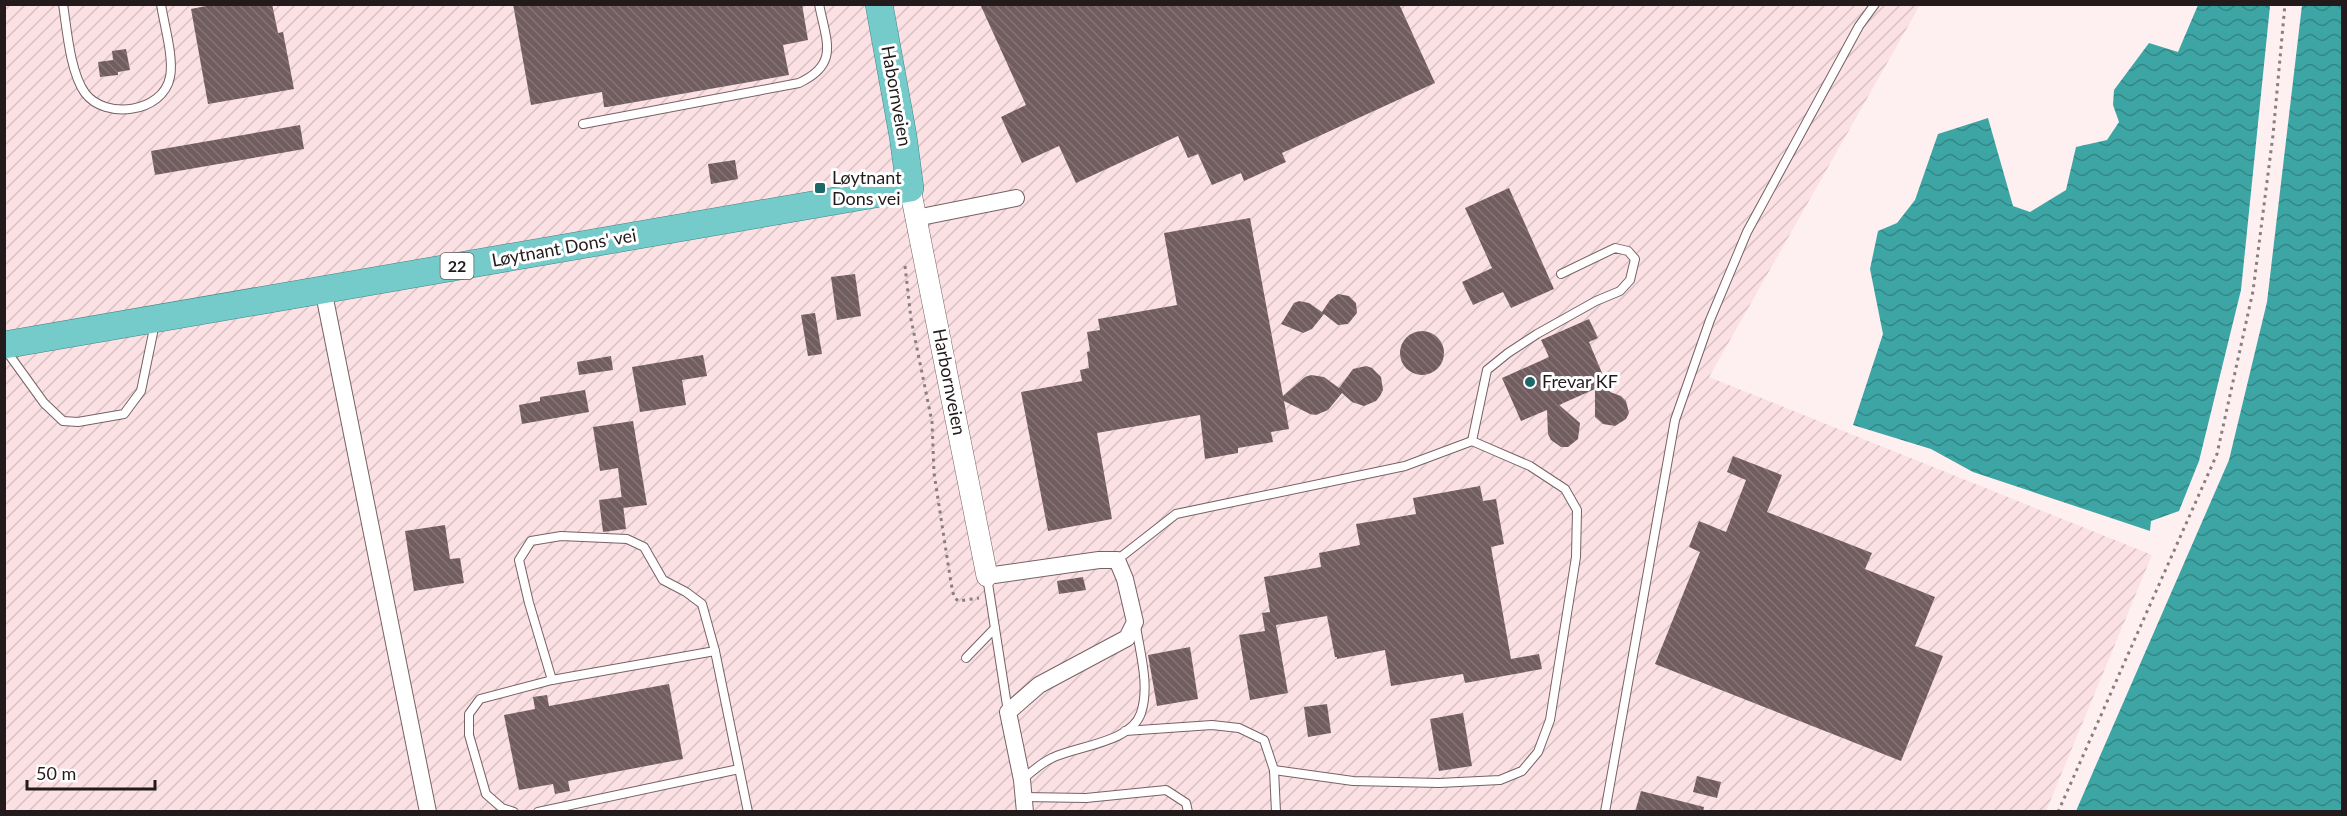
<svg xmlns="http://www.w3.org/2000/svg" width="2347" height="816" font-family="Lato,sans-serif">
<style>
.industrial{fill:url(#industrial-furrows)}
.water{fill:url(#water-waves)}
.building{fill:url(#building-back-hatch)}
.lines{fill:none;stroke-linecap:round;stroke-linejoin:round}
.service-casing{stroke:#766265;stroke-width:10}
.minor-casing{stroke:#766265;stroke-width:18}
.tertiary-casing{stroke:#766265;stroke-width:22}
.trunk-casing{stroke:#418584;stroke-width:28}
.path{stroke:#8a7f80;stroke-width:3;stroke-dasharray:3 4.5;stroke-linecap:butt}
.service{stroke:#fff;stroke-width:8}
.minor{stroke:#fff;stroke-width:16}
.tertiary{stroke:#fff;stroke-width:21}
.trunk{stroke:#74cbca;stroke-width:27}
.poi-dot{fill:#1b6868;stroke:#fff;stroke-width:2}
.labels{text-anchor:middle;stroke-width:6;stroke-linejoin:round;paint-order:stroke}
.shield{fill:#fff;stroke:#645f5f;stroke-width:1.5}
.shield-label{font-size:16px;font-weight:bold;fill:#221a1b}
.street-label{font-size:18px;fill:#221a1b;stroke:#fff}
.poi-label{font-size:18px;fill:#221a1b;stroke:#fff;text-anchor:start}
</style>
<defs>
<pattern id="industrial-furrows" width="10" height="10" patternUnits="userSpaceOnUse" patternTransform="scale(1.5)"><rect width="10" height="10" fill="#fbe1e4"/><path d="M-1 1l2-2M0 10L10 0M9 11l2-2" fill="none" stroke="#d7c0c3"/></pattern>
<pattern id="water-waves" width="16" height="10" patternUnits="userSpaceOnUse" patternTransform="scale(1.5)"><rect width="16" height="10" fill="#3da6a5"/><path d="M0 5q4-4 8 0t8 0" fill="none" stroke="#338686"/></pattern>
<pattern id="building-back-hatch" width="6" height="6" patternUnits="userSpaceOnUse" patternTransform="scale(1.5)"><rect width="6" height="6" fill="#715d60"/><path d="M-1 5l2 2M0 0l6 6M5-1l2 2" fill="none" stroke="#847477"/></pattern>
</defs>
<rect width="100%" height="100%" fill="#feeff1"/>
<path class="industrial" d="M5 5H1920L1709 377 2152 555 2046 811 5 812Z"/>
<g class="water">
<path d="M2198 5 2270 6 2241 290 2199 461 2179 511 2151 521 2150 531 1973 472 1931 449 1853 425 1883 334 1870 269 1878 231 1897 223 1915 200 1938 134 1988 118 2013 206 2030 212 2066 190 2076 147 2107 140 2119 122 2113 105 2114 90 2149 43 2178 52Z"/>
<path d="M2302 5H2342V811H2076L2229 460 2267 302Z"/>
</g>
<g class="building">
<path d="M216 4H272L278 33 283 32 294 89 208 104 191 9Z"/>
<path d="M513 4H802L808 40 783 45 789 75 607 107H604L602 92 531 105Z"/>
<path d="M980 4H1399L1435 83 1282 153 1286 162 1244 181 1241 173 1212 185 1198 154 1188 158 1178 136 1076 183 1059 146 1022 163 1001 117 1026 105Z"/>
<path d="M126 49 130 70 118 72V75L100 77 98 62 113 60 112 51Z"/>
<path d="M300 125 304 149 155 175 151 151Z"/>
<path d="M735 160 738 179 711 184 708 164Z"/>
<path d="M1509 188 1554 289 1511 308 1503 292 1473 305 1462 282 1492 268 1465 208Z"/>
<path d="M1250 218 1283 396 1305 377 1311 375 1324 377 1339 388 1353 369 1366 366 1372 368 1381 377 1383 390 1380 396 1376 401 1364 406 1352 402 1342 393 1328 410 1316 415 1310 414 1284 401 1289 429 1271 432 1273 442 1238 448V453L1205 459 1200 415 1097 433 1112 519 1048 531 1021 392 1082 381 1080 370 1089 368 1087 352 1090 351 1087 332 1100 330 1098 319 1177 305 1164 233Z"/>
<path d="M855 274 861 316 837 320 831 277Z"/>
<path d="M1338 294 1349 296 1356 303 1357 313 1348 324 1338 325 1324 314 1312 329 1303 333 1281 324 1294 303 1299 301 1309 303 1322 312 1330 300Z"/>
<path d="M815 313 822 354 808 356 801 315Z"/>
<path d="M1589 319 1598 338 1589 342 1610 392 1621 396 1626 401 1629 413 1626 419 1615 426 1603 424 1595 417V389L1559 405 1580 423 1578 439 1568 447H1561L1551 440 1548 434 1547 410 1521 421 1502 378 1549 357 1541 340Z"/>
<circle cx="1422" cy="353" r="22"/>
<path d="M703 355 707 376 682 380 686 405 640 412 632 367Z"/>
<path d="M611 356 613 370 579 375 577 362Z"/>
<path d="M585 390 589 412 522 424 519 405 540 401V397Z"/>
<path d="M633 421 647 505 623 508 618 468 600 471 593 427Z"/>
<path d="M1733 456 1782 475 1767 512 1872 553 1865 569 1935 597 1915 646 1943 656 1901 761 1655 664 1700 552 1689 547 1699 521 1726 532 1746 480 1727 472Z"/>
<path d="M1480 486 1483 501 1496 499 1504 544 1491 547 1511 659 1539 654 1542 669 1465 683 1463 674 1391 686 1385 650 1337 659V657H1335L1327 616 1276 625 1288 693 1250 700 1239 635 1265 631 1262 613 1270 612 1264 577 1321 567 1319 553 1360 545 1356 524 1416 514 1413 498Z"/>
<path d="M622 497 626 529 603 532 599 500Z"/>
<path d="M445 525 450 559 460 558 464 583 414 591 405 531Z"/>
<path d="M1083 577 1086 590 1059 594 1057 581Z"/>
<path d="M1190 647 1198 699 1157 706 1148 655Z"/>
<path d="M669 684 683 759 568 781 570 791 555 794 553 784 519 790 504 715 535 709 533 697 547 695 549 706Z"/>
<path d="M1327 704 1331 733 1308 737 1304 707Z"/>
<path d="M1463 713 1472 766 1439 771 1430 719Z"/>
<path d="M1697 776 1721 782 1717 798 1693 792Z"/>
<path d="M1641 791 1704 807 1703 812H1635Z"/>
</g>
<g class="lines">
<g class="service-casing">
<g id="service">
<path d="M63 4C67 30 70 72 85 93 105 120 163 113 170 77 174 57 164 25 161 4"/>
<path d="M583 124 799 83C840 64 826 41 819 4"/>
<path d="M5 349 44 403 63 421 78 422 124 414 141 391 153 333V322"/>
<path d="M1117 560 1176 514 1405 466 1472 441 1487 370 1508 353 1537 334 1596 301 1620 291 1630 280 1635 259 1628 251 1615 248 1561 274"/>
<path d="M987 577 1008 712"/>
<path d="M966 658 995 628"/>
<path d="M552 680 529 603 519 560 531 541 561 536 627 539 644 547 663 580 686 592 702 604 715 651 748 812"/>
<path d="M1125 731 1212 725 1239 728 1264 740 1274 770 1276 812"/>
<path d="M1274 770 1353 781 1439 783 1500 780 1522 771 1538 752 1550 720 1576 557 1577 510 1565 489 1530 466 1472 441"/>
<path d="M1022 780C1031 772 1041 763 1052 758 1076 746 1131 743 1141 713 1150 686 1140 653 1136 626"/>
<path d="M1023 797 1086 798 1166 790 1186 803 1188 812"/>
<path d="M514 812 502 808 486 794 469 735V714L480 699 552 680 715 651"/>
<path d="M538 812 739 769"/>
<path d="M1605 812 1675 420 1710 320 1747 232 1859 26 1875 4"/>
</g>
</g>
<g class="minor-casing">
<g id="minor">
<path d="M916 218 1016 198"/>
<path d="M323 289 428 812"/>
<path d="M987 576 1099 560H1117L1125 579 1135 622 1127 638 1039 685 1008 712 1022 780 1025 812"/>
</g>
</g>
<g class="tertiary-casing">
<path id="tertiary" d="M910 188 987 576"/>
</g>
<g class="trunk-casing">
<path id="trunk" d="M4 345 910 188 903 136 879 4"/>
</g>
<g class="path">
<path d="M905 266 911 319 932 422 934 473 951 583 954 597 958 601 979 598"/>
<path d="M2058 812 2217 454 2253 291 2273 135 2285 4"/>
</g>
<use href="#service" class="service"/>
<use href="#minor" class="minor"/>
<use href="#tertiary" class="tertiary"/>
<use href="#trunk" class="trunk"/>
</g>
<g class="poi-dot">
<rect x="814" y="182" width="12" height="12" rx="3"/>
<circle cx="1530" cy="382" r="6"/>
</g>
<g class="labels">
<rect class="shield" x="440.5" y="253" width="33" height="26" rx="4.5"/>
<g class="shield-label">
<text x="457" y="272">22</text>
</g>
<g class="street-label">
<text transform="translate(896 96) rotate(80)" y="6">Habornveien</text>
<text transform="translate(564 248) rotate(-10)" y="6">Løytnant Dons' vei</text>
<text transform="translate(949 382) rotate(79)" y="6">Harbornveien</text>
</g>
<g class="poi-label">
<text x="832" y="184">Løytnant<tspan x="832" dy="21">Dons vei</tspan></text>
<text x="1542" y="388">Frevar KF</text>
</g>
</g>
<rect width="2347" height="816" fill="none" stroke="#221a1b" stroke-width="12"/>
<path d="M27 780v9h128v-9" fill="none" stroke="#221a1b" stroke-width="3"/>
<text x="36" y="780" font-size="18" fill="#221a1b" stroke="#ffffff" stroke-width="4.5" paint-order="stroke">50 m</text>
</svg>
